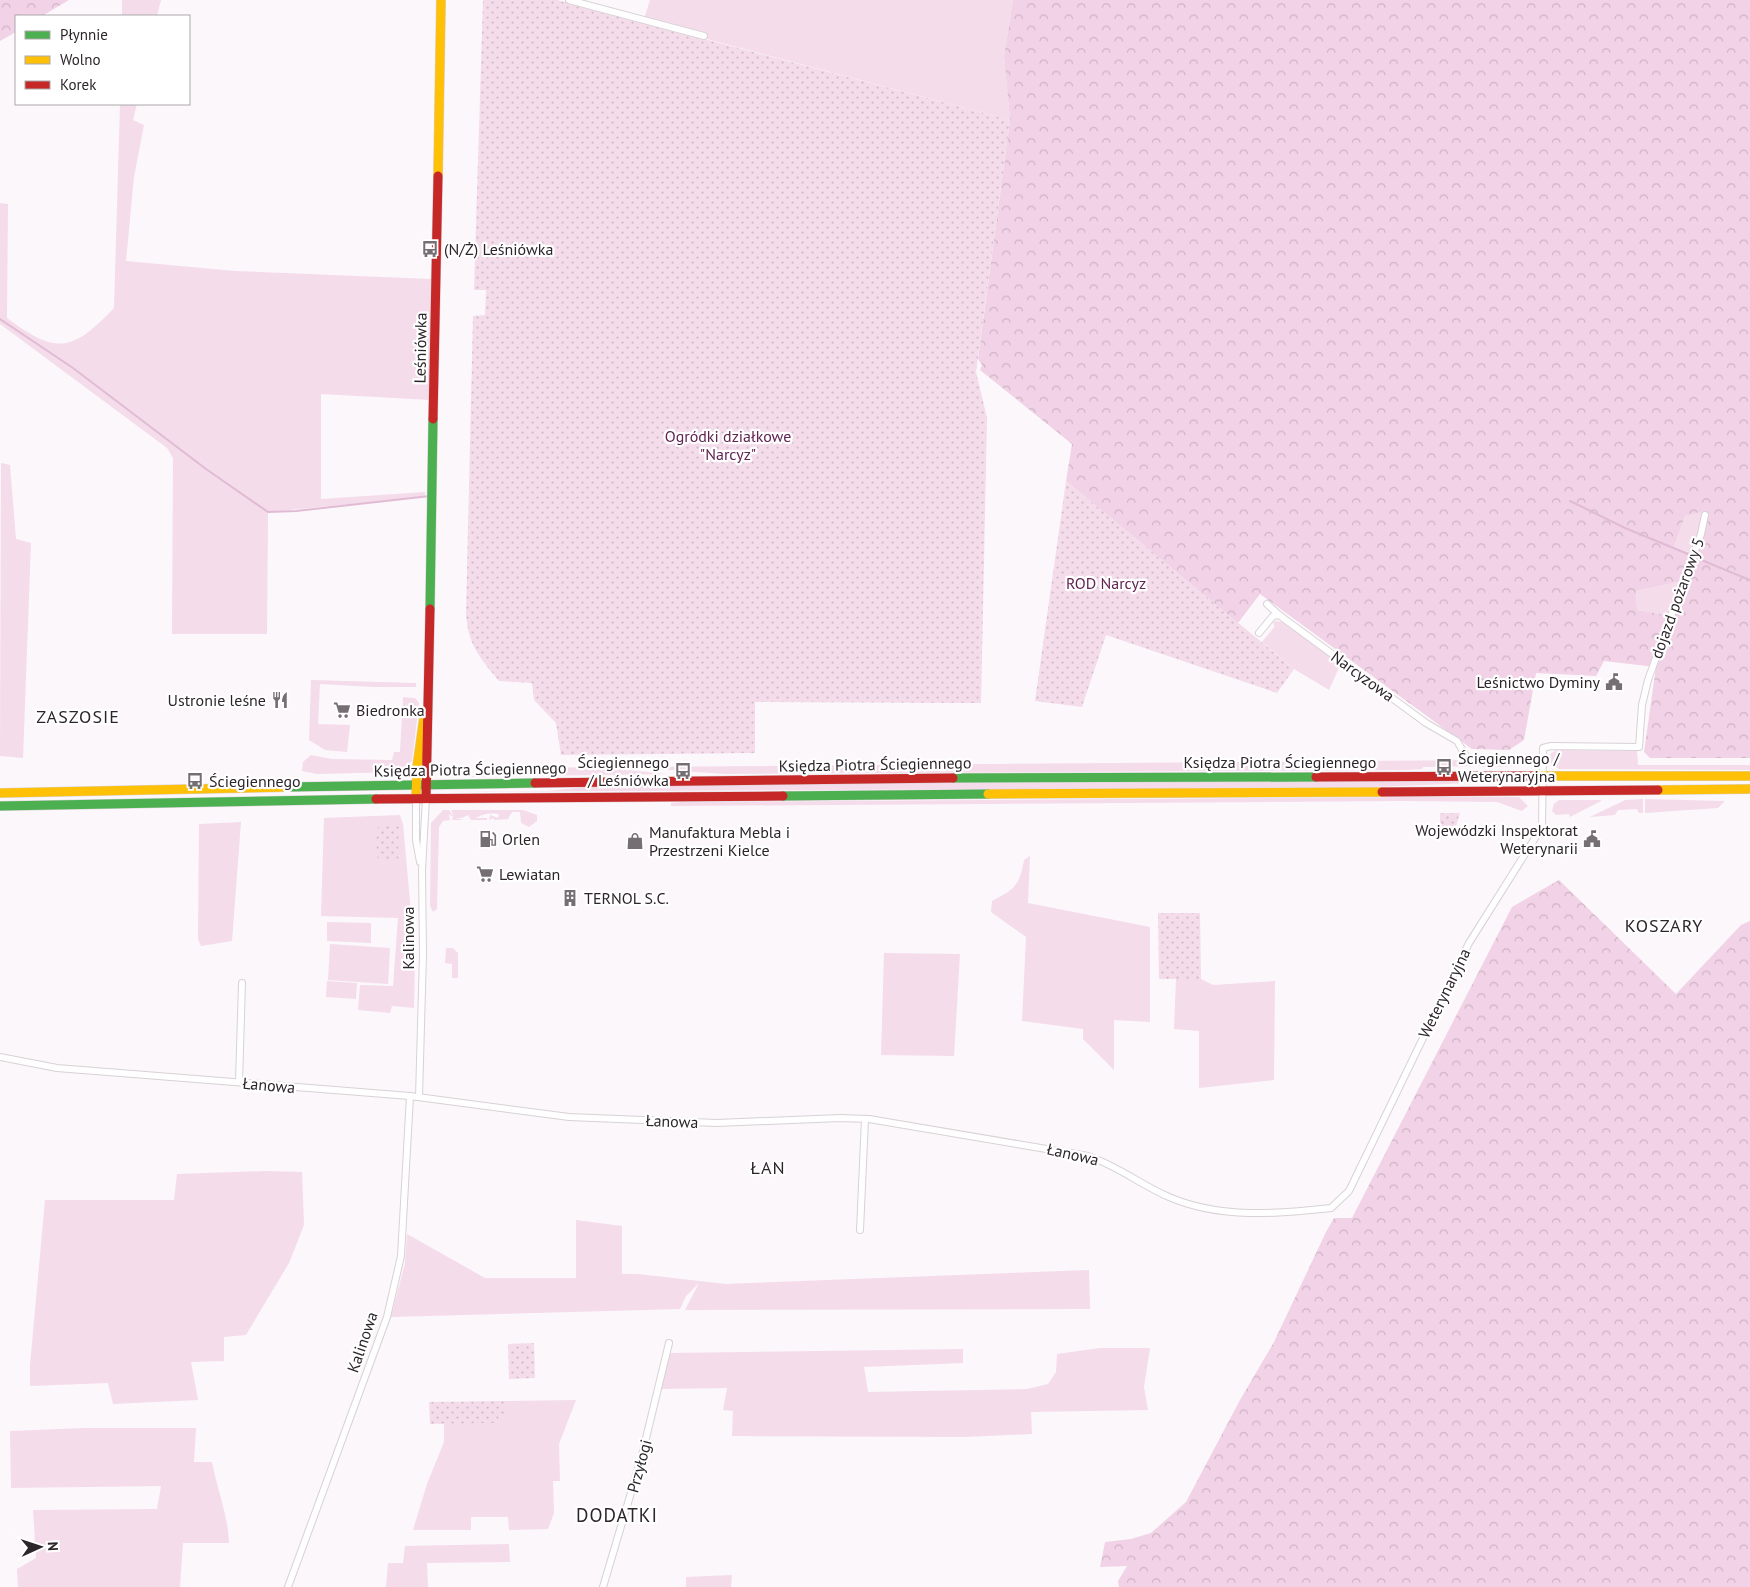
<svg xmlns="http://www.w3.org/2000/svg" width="1750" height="1587" font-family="'PT Sans',sans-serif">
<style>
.grass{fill:#f4dceb}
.forest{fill:url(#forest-crowns);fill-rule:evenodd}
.park{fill:url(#park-dots)}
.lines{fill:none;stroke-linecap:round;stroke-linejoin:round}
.stream{stroke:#e1bbd4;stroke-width:2}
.street-casing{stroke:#d7d2d5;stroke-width:8}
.fast-casing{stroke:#d7d2d5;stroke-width:10}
.slow-casing{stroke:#d7d2d5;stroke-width:10}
.jam-casing{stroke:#d7d2d5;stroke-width:10}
.street{stroke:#fffefe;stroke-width:6}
.fast{stroke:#4caf50;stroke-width:9}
.slow{stroke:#ffc107;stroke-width:9}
.jam{stroke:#c62828;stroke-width:9}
.labels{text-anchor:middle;stroke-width:4.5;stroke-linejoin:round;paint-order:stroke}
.poi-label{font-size:16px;fill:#2c262a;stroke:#fff;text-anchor:start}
.street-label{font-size:16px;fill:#2c262a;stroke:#fff}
.park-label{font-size:16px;fill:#612350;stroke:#fff}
.neighbourhood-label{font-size:18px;letter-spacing:1px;fill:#2c262a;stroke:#fff}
.quarter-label{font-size:19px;letter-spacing:1px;fill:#2c262a;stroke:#fff}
</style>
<defs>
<pattern id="forest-crowns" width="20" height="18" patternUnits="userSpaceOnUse" patternTransform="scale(1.25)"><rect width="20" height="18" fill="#f1d2e6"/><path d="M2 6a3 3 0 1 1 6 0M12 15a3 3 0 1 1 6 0" fill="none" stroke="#cfb4c5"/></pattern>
<pattern id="park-dots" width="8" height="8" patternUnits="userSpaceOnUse" patternTransform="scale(1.25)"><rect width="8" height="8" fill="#f4dceb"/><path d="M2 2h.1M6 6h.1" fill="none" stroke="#d1bdca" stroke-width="1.8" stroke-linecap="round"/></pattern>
</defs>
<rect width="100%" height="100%" fill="#fcf7fa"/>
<g class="grass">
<path d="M122 0H161L157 16H122Z"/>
<path d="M650 0H1013L1004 56 1010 120 643 22Z"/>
<path d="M120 104H137L133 120 144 125 134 177 126 261 235 271 431 279 430 400 321 394V499L425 492V497L268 512 267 634H172L173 458 167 448 0 324V203L8 204 7 318C57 355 72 352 114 308Z"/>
<path d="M1 463 10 465 16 539 31 543 23 758 0 756Z"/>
<path d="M1704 510 1692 553 1674 547 1685 516Z"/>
<path d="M1682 581 1667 615 1637 610 1636 591Z"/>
<path d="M1275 621 1282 622 1341 663 1329 690 1294 669 1262 642 1275 626 1273 624Z"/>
<path d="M311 680 416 683V687H373L320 684 318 724 350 725 347 752 325 750 309 740Z"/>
<path d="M403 697 415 698 419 703 412 761 400 772 317 774 302 771 303 762 311 755 332 759 392 760 394 752H400Z"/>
<path d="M1557 750 1637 751 1638 765H1750V770L1559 769 1552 765 1549 760 1551 753Z"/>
<path d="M1521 755 1525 766 1482 767V760H1505Z"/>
<path d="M1480 760V766L1423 767 1422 769 1406 770 724 774 629 767Z"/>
<path d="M617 767V769L667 774 446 777 494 775 514 770V768Z"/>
<path d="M1521 781 1374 787 446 792 548 791 585 787 851 783Z"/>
<path d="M1408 797H1519L1528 806 1522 811 1497 802 1403 801 671 806V803L681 802Z"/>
<path d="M1643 799V813H1639L1637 809 1618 810 1615 815 1590 817 1625 800Z"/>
<path d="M1645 799 1725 801 1718 808 1645 813Z"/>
<path d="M1559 800H1601V801L1570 817 1569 814 1556 815 1552 811 1554 804Z"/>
<path d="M443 810H449L454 817 451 810H523L537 815V821L529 827 521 823 520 812H512L508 819 494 820V818L489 820 490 815 498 818 499 814C489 813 486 813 476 818H487V820H471L468 815 462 818H456L463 820H452L453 817 449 814 450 820 443 821 439 827 437 909 433 912 430 906 431 823Z"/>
<path d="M400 815 403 824 415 958 414 1008 392 1006 390 1013 358 1010 360 985 393 986 398 918 321 916 324 818Z"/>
<path d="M241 822 232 941 201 946 198 939 199 824Z"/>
<path d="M1030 856 1028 903 1150 927V1022L1114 1020V1070L1083 1039V1029L1022 1021 1026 937 991 912 992 901C1015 889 1019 886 1024 860Z"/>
<path d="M327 922 371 923V943L327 941Z"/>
<path d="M330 944 390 948 388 984 328 980Z"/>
<path d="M446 948H453L458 953V978H452V964L445 963Z"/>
<path d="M884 953 960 954 954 1056 881 1055Z"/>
<path d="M1176 979H1201L1213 985 1275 981 1274 1080 1199 1088V1031L1174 1029Z"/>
<path d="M327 981 357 983 356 999 326 997Z"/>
<path d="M265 1171 302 1172 304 1225 289 1263 246 1335 224 1337V1361L191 1362 198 1400 113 1404 108 1383 30 1386V1365L45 1200H174L177 1174Z"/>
<path d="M576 1220 622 1226V1274H638L726 1284 1089 1270 1090 1309 685 1310 699 1283 686 1296 680 1309 391 1317 405 1263 407 1234 485 1278H576Z"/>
<path d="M1100 1348H1150L1144 1387 1148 1410 1031 1412 1032 1434 964 1437 732 1436 733 1411 723 1410 727 1388 661 1389 670 1353 963 1349V1363L864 1367 868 1392 1027 1389 1048 1384 1056 1372 1057 1354Z"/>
<path d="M576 1400 559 1444 560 1481H553L554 1513 548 1529 509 1530 508 1517H471V1530H413L427 1484 444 1442V1423H496L501 1414H507L506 1401Z"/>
<path d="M84 1428H196L194 1462H212C217 1489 228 1515 229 1543H183L180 1587H18L17 1569 36 1558 33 1510 157 1509 161 1486 11 1488 10 1431Z"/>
<path d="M509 1544 510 1562 427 1563 428 1587H386L388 1563H403L405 1546Z"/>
<path d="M732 1575 731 1587H686V1577Z"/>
</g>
<g class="forest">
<path d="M0 0H69L42 16H16V32L0 41Z"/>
<path d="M1013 0H1750V758H1650L1644 752 1656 667 1604 661 1596 676 1536 673 1524 740 1509 750 1472 749 1260 594 1238 623 1066 481 1072 444 980 370 982 365 978 359 1010 120 1004 56ZM1704 511 1691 553 1674 547 1685 516ZM1682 581 1667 615 1637 610 1636 591Z"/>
<path d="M1559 880 1676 994 1741 925 1750 921V1587H1119L1118 1581 1127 1566 1100 1567 1105 1542 1131 1539 1151 1533 1186 1502 1240 1400 1274 1342 1326 1232 1334 1218H1352L1512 907Z"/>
</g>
<g class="park">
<path d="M483 0H557L1010 120 976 372 987 418 981 703 755 702V753L561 755 556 723 534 700 532 683 499 681C480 658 468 645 466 614L473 316 485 315 486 290H474Z"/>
<path d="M1066 481 1294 669 1277 693 1106 635 1082 707 1035 701Z"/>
<path d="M1440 813H1460L1455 830 1440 829Z"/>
<path d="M378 826H399L398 859 378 860 376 843Z"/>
<path d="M1158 913H1200L1201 979H1159Z"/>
<path d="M534 1343 535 1378 509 1379 508 1344Z"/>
<path d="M506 1401 507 1414H501L496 1423 430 1424 429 1402Z"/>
</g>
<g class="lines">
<g class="stream">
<path d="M0 319 73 368 206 469 268 512 296 511 430 496"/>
<path d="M1570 501 1625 528 1688 554"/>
<path d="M1699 559 1750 580"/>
</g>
<g class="street-casing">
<g id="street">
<path d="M569 0 704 36"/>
<path d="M1267 604 1279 615"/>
<path d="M1259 633 1273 616 1279 615 1426 723 1457 741 1467 758"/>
<path d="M416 798V840L420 862"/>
<path d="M0 1057 57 1068 410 1096 569 1117 717 1123 840 1118 869 1119 1088 1156C1118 1166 1141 1185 1169 1197 1220 1219 1278 1214 1331 1208L1349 1191 1469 943 1542 827 1543 748 1551 746 1639 747 1642 705 1648 680 1701 534 1705 515"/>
<path d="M239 1082 242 983"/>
<path d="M419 1097 423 954 422 870 426 798"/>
<path d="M860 1230 865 1119"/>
<path d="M288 1587 387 1317 401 1256 410 1096"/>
<path d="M603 1587 641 1459 669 1343"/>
</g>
</g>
<g class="fast-casing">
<g id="fast">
<path d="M430 609 433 419"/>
<path d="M953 778 1316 777"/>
<path d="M287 787 535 783"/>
<path d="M783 796 988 794"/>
<path d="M0 806 376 799"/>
</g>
</g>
<g class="slow-casing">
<g id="slow">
<path d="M438 176 441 0"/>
<path d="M1533 776H1750"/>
<path d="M1658 790 1750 789"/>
<path d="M0 793 287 787"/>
<path d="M988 794 1382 792"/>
<path d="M416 798 417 767 424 717"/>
</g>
</g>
<g class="jam-casing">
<g id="jam">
<path d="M433 419 438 176"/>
<path d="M1316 777 1533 776"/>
<path d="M535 783 953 778"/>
<path d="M1382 792 1658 790"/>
<path d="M426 798 430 609"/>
<path d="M376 799 783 796"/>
</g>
</g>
<use href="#street" class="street"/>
<use href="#fast" class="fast"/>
<use href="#slow" class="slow"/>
<use href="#jam" class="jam"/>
</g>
<defs>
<g id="bus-bare" transform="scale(1.35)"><path d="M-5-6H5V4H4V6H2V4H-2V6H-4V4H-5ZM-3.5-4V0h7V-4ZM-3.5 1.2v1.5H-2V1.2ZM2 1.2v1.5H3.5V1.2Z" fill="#756f73" stroke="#fff" stroke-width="2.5" paint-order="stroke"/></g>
<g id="civic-bare" transform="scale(1.35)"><path d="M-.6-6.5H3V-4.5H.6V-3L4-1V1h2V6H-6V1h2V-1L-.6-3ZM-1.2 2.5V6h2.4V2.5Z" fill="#756f73" stroke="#fff" stroke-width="2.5" paint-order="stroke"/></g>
<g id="restaurant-bare" transform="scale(1.35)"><path d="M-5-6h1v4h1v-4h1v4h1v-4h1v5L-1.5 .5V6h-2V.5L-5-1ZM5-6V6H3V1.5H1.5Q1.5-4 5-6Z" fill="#756f73" stroke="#fff" stroke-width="2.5" paint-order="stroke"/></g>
<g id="supermarket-bare" transform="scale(1.35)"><path d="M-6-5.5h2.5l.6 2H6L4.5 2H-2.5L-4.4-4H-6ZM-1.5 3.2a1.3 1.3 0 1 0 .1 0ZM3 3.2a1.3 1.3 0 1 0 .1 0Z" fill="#756f73" stroke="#fff" stroke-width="2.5" paint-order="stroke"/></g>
<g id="fuel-bare" transform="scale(1.35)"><path d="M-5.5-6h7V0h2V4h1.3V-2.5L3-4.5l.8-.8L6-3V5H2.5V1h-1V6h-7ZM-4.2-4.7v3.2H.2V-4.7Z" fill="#756f73" stroke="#fff" stroke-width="2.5" paint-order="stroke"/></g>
<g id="shop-bare" transform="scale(1.35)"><path d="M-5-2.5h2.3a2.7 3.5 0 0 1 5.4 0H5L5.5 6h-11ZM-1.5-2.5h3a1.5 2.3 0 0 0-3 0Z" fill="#756f73" stroke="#fff" stroke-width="2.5" paint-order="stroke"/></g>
<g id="building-bare" transform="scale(1.35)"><path d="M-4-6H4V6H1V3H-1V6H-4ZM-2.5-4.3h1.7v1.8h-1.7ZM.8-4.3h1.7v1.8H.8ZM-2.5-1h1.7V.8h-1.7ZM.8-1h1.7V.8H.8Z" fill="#756f73" stroke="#fff" stroke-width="2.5" paint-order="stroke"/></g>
</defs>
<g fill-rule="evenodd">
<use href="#bus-bare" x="430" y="249"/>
<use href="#civic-bare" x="1614" y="682"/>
<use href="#restaurant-bare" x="280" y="700"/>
<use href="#supermarket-bare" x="342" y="710"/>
<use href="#bus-bare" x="1444" y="767"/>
<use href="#bus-bare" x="683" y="771"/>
<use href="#bus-bare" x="195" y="781"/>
<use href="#fuel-bare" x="488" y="839"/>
<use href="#civic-bare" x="1592" y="839"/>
<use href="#shop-bare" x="635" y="841"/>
<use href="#supermarket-bare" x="485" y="874"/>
<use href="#building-bare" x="570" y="898"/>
</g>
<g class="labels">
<g class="poi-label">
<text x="444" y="255">(N/Ż) Leśniówka</text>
<text x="1600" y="688" text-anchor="end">Leśnictwo Dyminy</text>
<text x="266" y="706" text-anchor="end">Ustronie leśne</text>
<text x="356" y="716">Biedronka</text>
<text x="1458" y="764">Ściegiennego /<tspan x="1458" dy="18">Weterynaryjna</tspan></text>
<text x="669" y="768" text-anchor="end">Ściegiennego<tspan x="669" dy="18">/ Leśniówka</tspan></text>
<text x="209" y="787">Ściegiennego</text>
<text x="1578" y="836" text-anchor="end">Wojewódzki Inspektorat<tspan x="1578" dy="18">Weterynarii</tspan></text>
<text x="649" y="838">Manufaktura Mebla i<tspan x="649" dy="18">Przestrzeni Kielce</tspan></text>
<text x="502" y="845">Orlen</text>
<text x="499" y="880">Lewiatan</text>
<text x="584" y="904">TERNOL S.C.</text>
</g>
<g class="street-label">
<text transform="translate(420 348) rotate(-89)" y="6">Leśniówka</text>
<text transform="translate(1677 598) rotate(-70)" y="6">dojazd pożarowy 5</text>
<text transform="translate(1363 676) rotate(36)" y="6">Narcyzowa</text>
<text x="1280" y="768">Księdza Piotra Ściegiennego</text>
<text transform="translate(875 764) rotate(-1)" y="6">Księdza Piotra Ściegiennego</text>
<text transform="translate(470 769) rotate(-1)" y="6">Księdza Piotra Ściegiennego</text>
<text transform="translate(408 938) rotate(-90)" y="6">Kalinowa</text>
<text transform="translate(1444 993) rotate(-64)" y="6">Weterynaryjna</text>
<text transform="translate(269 1085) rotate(5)" y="6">Łanowa</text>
<text transform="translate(672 1121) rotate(2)" y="6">Łanowa</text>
<text transform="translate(1073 1154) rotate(13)" y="6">Łanowa</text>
<text transform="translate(362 1342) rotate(-71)" y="6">Kalinowa</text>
<text transform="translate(639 1466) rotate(-75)" y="6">Przyłogi</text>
</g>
<g class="park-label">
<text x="728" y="442">Ogródki działkowe<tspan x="728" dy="18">"Narcyz"</tspan></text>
<text x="1106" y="589">ROD Narcyz</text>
</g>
<g class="neighbourhood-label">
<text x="78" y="723">ZASZOSIE</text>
<text x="1664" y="932">KOSZARY</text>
<text x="768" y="1174">ŁAN</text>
</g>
<g class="quarter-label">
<text x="617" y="1522">DODATKI</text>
</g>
</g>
<rect x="15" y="15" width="175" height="90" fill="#ffffff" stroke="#aba8aa"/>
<rect x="25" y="31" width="25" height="8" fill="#4caf50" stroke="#aba8aa"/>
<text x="60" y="40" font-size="15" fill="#2c262a">Płynnie</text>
<rect x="25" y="56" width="25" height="8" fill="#ffc107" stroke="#aba8aa"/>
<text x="60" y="65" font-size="15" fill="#2c262a">Wolno</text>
<rect x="25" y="81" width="25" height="8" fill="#c62828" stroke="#aba8aa"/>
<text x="60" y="90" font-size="15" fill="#2c262a">Korek</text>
<g transform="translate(40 1547) rotate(87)" stroke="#ffffff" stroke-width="4" paint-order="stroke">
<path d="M0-4L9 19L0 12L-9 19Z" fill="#2c262a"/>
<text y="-8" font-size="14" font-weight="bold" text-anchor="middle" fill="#2c262a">N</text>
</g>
</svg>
